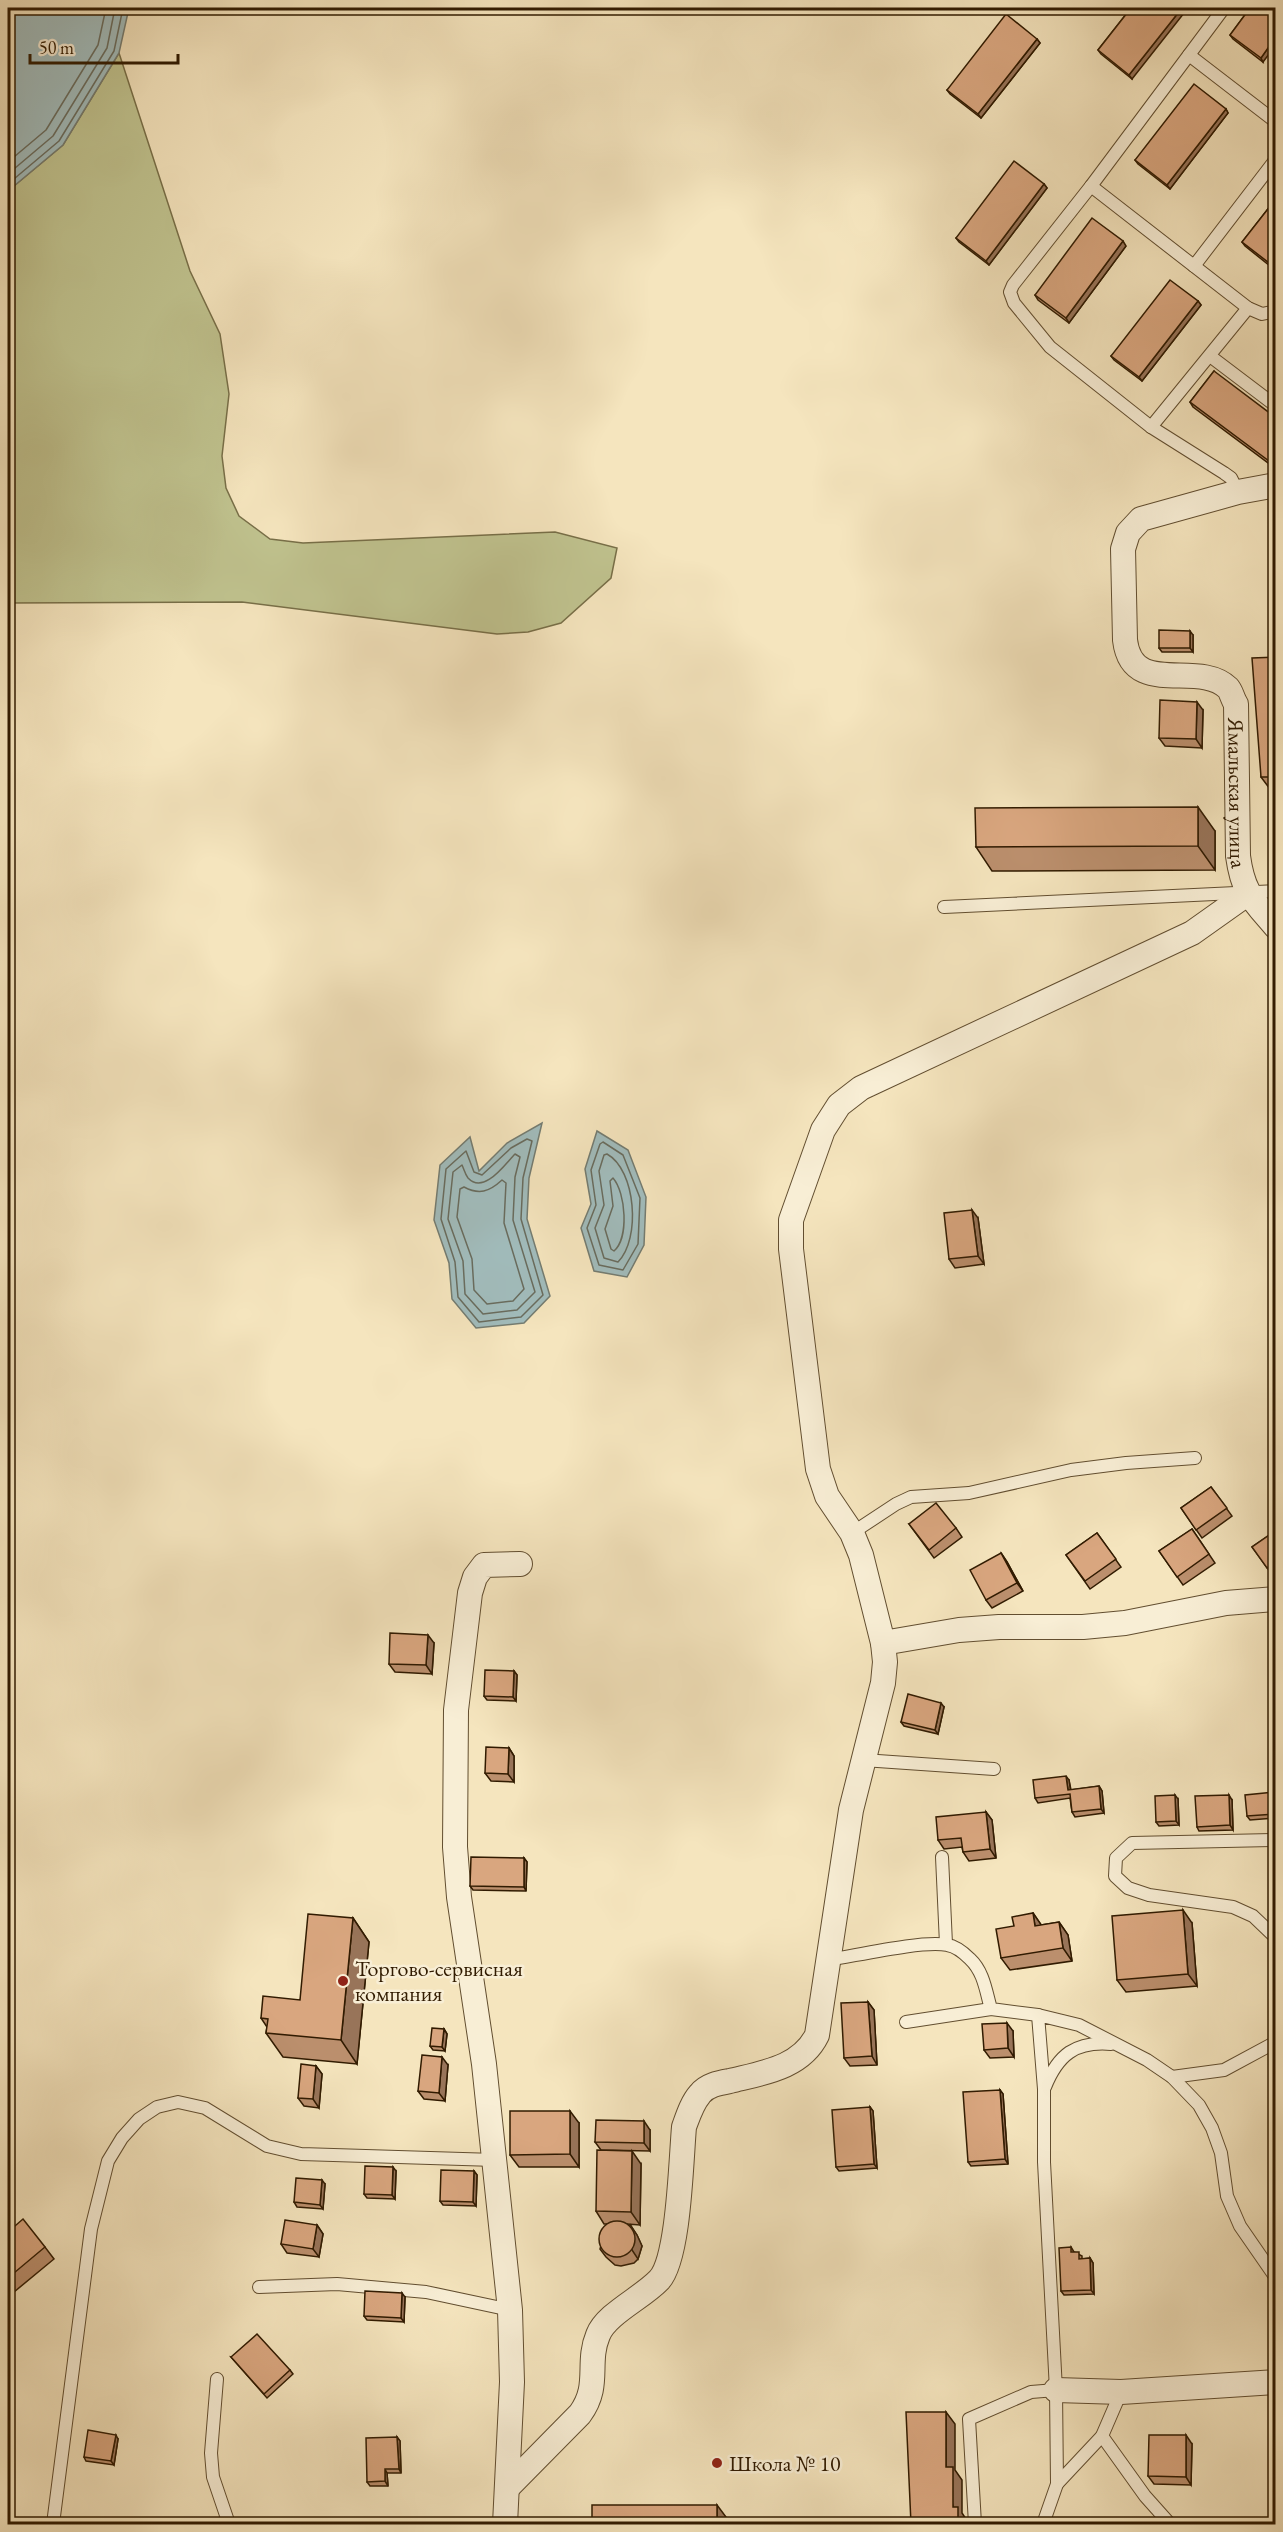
<svg xmlns="http://www.w3.org/2000/svg" width="1283" height="2532" font-family="'EB Garamond',serif">
<style>
.green{fill:#c0c38f;stroke:#786f48;stroke-width:1.5}
.water{fill:#a1bcbc;stroke:#747c71;stroke-width:1.5}
.lines{fill:none;stroke-linecap:round;stroke-linejoin:round}
.shore{stroke:#696c5e;stroke-width:1.5}
.lane-casing{stroke:#624e30;stroke-width:14}
.street-casing{stroke:#624e30;stroke-width:26}
.lane{stroke:#f8eed5;stroke-width:12}
.street{stroke:#f8eed5;stroke-width:24}
.wall{fill:#bb8f6d;stroke:#311b01;stroke-width:1.5}
.shaded-wall{fill:#987459;stroke:#311b01;stroke-width:1.5}
.building{fill:#d9a67f;stroke:#311b01;stroke-width:1.5}
.poi-dot{fill:#8f2418;stroke:#f8eed5;stroke-width:2}
.labels{text-anchor:middle;stroke-width:5;stroke-linejoin:round;paint-order:stroke}
.street-label{font-size:22px;fill:#311b01;stroke:#f8eed5}
.poi-label{font-size:22px;fill:#311b01;stroke:#f8eed5;text-anchor:start}
</style>
<rect width="100%" height="100%" fill="#f5e5be"/>
<filter id="stains"><feTurbulence type="fractalNoise" baseFrequency=".00333" numOctaves="4"/><feColorMatrix values="0 0 0 0 .2 0 0 0 0 .09 0 0 0 0 .02 0 0 0 .5 -.17"/></filter>
<radialGradient id="worn" r=".72"><stop offset=".6" stop-color="#630" stop-opacity="0"/><stop offset="1" stop-color="#630" stop-opacity=".3"/></radialGradient>
<path class="green" d="M119 53 190 271 220 334 229 394 222 456 226 488 239 516 270 539 303 543 555 532 617 548 611 578 561 623 528 632 497 634 242 602 8 603V191L63 145Z"/>
<g class="water">
<path d="M8 8H129L119 53 63 145 8 191Z"/>
<path d="M542 1123 529 1178 527 1219 550 1296 524 1323 476 1328 452 1299 449 1263 434 1220 440 1165 470 1137 479 1171 507 1143Z"/>
<path d="M597 1131 628 1150 646 1197 644 1245 627 1277 594 1271 581 1228 591 1204 585 1169Z"/>
</g>
<g class="lines">
<g class="shore">
<path d="M8 162 46 130 98 45 106 8"/>
<path d="M8 174 53 136 107 48 115 8"/>
<path d="M8 184 59 141 114 51 123 8"/>
<path d="M527 1139 532 1141 523 1178 521 1219 543 1295 521 1317 479 1322 458 1297 455 1262 441 1219 446 1169 466 1151 474 1172 482 1175 511 1148Z"/>
<path d="M603 1142 623 1155 640 1198 638 1244 623 1270 599 1265 587 1228 596 1205 591 1170 600 1144Z"/>
<path d="M515 1154 520 1157 515 1177 513 1220 535 1292 517 1310 483 1314 465 1294 463 1261 448 1219 453 1172 462 1165C464 1169 465 1174 468 1178 484 1195 505 1164 515 1154Z"/>
<path d="M607 1154C636 1170 641 1239 618 1262L604 1258 595 1228 604 1205 599 1171 604 1155Z"/>
<path d="M613 1178C626 1193 629 1238 614 1251L611 1249 605 1229 613 1206 610 1181Z"/>
<path d="M502 1180 506 1183 504 1223 524 1289 513 1301 487 1304 474 1290 472 1259 457 1217 460 1189 464 1187C479 1195 489 1192 502 1180Z"/>
</g>
<g class="lane-casing">
<g id="lane">
<path d="M1224 8 1091 186 1013 285 1010 292 1014 303 1050 347 1151 427 1224 473 1231 478 1238 492"/>
<path d="M1189 55 1276 122"/>
<path d="M1091 186 1248 308 1262 314 1276 311"/>
<path d="M1194 266 1276 159"/>
<path d="M1210 356 1276 406"/>
<path d="M1151 427 1248 308"/>
<path d="M944 907 1276 891"/>
<path d="M852 1533 896 1504 911 1497 969 1493 1071 1470 1126 1463 1195 1458"/>
<path d="M863 1760 994 1769"/>
<path d="M1276 1840 1132 1843 1116 1858 1115 1876 1128 1888 1149 1895 1233 1907 1253 1916 1276 1938"/>
<path d="M942 1857 946 1944"/>
<path d="M828 1960C855 1956 923 1940 947 1945 955 1946 964 1953 970 1959 984 1972 986 1992 991 2009L1038 2015"/>
<path d="M906 2022 991 2009"/>
<path d="M1172 2077 1224 2070 1276 2042"/>
<path d="M1045 2087C1058 2055 1075 2041 1111 2044"/>
<path d="M259 2287 337 2284 426 2292 510 2310"/>
<path d="M217 2379 211 2453 213 2477 229 2524"/>
<path d="M1102 2436 1145 2496 1170 2524"/>
<path d="M1057 2484 1102 2436 1121 2392"/>
<path d="M53 2524 91 2229 108 2161 122 2138 139 2119 157 2107 178 2102 205 2108 267 2146 301 2154 495 2160"/>
<path d="M975 2524 969 2419 1031 2392 1056 2390"/>
<path d="M1043 2524 1057 2484 1056 2390 1044 2162V2089L1038 2015 1079 2025 1147 2060 1172 2077 1199 2105 1212 2128 1221 2153 1227 2196 1240 2226 1276 2278"/>
</g>
</g>
<g class="street-casing">
<g id="street">
<path id="s1" d="M1276 485 1238 492 1141 519 1128 533 1123 549 1125 640C1132 699 1198 659 1228 688 1231 691 1233 700 1236 704L1238 856C1243 893 1253 900 1276 927"/>
<path d="M883 1643 959 1630 999 1627H1083L1125 1623 1226 1603 1276 1599"/>
<path d="M1056 2390 1121 2392 1276 2382"/>
<path d="M507 2488 580 2414C601 2385 586 2364 598 2335 606 2314 642 2298 659 2280 679 2259 681 2160 684 2127 688 2116 692 2103 700 2094 707 2085 719 2083 730 2081 762 2073 801 2068 817 2035L851 1810 883 1683 885 1662 883 1643 861 1555 852 1533 827 1496 818 1469 791 1249V1220L823 1130 839 1105 861 1088 1192 933 1247 894"/>
<path d="M505 2524 512 2382 510 2310 484 2064 459 1897 455 1847 456 1710 470 1593 475 1577 484 1565 520 1564"/>
</g>
</g>
<use href="#lane" class="lane"/>
<use href="#street" class="street"/>
</g>
<g class="wall">
<path d="M1131 8 1132 79 1101 54 1098 50Z"/>
<path d="M1250 8 1263 62 1233 39 1230 35Z"/>
<path d="M1037 39 1040 43 981 118 950 94 947 90Z"/>
<path d="M1226 109 1228 113 1170 189 1138 164 1135 160Z"/>
<path d="M1044 184 1047 188 989 265 959 242 956 238Z"/>
<path d="M1275 200V270L1245 246 1242 242Z"/>
<path d="M1126 246 1069 323 1038 300 1035 295Z"/>
<path d="M1198 301 1201 305 1142 381 1114 360 1111 356Z"/>
<path d="M1214 371 1272 466 1193 407 1190 402Z"/>
<path d="M1193 635V652H1162L1159 648Z"/>
<path d="M1275 657V802L1270 794V789L1261 777Z"/>
<path d="M1203 710 1202 748 1165 746 1159 738Z"/>
<path d="M1215 831V870L992 871 976 847Z"/>
<path d="M978 1218 984 1264 955 1268 949 1259Z"/>
<path d="M1211 1487 1232 1516 1202 1538 1181 1508Z"/>
<path d="M909 1524 956 1528 962 1537 934 1558Z"/>
<path d="M1192 1529 1215 1563 1183 1585 1159 1551Z"/>
<path d="M1275 1531V1574L1273 1576 1252 1547Z"/>
<path d="M1097 1533 1121 1567 1090 1589 1066 1555Z"/>
<path d="M1001 1553 1007 1562 1023 1591 992 1608 986 1600Z"/>
<path d="M434 1643 432 1674 395 1672 389 1664Z"/>
<path d="M514 1671 517 1675 516 1701 487 1700 484 1696Z"/>
<path d="M944 1707 938 1734 904 1726 901 1722Z"/>
<path d="M509 1748 514 1756V1782L491 1781 485 1773Z"/>
<path d="M1069 1780 1071 1790 1099 1786 1102 1791 1104 1813 1075 1817 1072 1812 1070 1798 1038 1803 1035 1798Z"/>
<path d="M1275 1792V1818L1250 1820 1247 1816Z"/>
<path d="M1178 1799 1179 1825 1159 1826 1156 1822Z"/>
<path d="M1232 1800 1233 1830 1199 1831 1197 1827Z"/>
<path d="M986 1812 992 1820 996 1858 969 1861 963 1852 962 1847 944 1849 938 1840Z"/>
<path d="M524 1858 527 1862 526 1891 473 1890 470 1886Z"/>
<path d="M1033 1913 1041 1925 1059 1922 1068 1935 1072 1961 1010 1970 1001 1958 1014 1926Z"/>
<path d="M353 1918 369 1942 357 2064 283 2057 266 2033 267 2027 261 2018 300 2000Z"/>
<path d="M1192 1923 1197 1986 1126 1992 1117 1980Z"/>
<path d="M868 2002 874 2010 877 2065 850 2066 844 2058Z"/>
<path d="M444 2029 447 2034 445 2051 433 2050 430 2046Z"/>
<path d="M1013 2031 1014 2057 990 2058 984 2050Z"/>
<path d="M448 2065 445 2101 424 2099 418 2091Z"/>
<path d="M316 2066 322 2074 319 2108 304 2106 298 2098Z"/>
<path d="M1000 2090 1003 2094 1008 2164 971 2166 968 2162Z"/>
<path d="M870 2107 873 2111 877 2168 839 2171 836 2167Z"/>
<path d="M579 2123V2167H519L510 2155Z"/>
<path d="M650 2130V2151L601 2150 595 2142Z"/>
<path d="M641 2164 640 2225 627 2224 631 2226 637 2235 642 2246 638 2259 634 2263 621 2266 615 2265 606 2257 600 2249 607 2224H604L596 2211Z"/>
<path d="M396 2171 395 2199 367 2198 364 2194Z"/>
<path d="M474 2171 477 2175 476 2206 443 2205 440 2201Z"/>
<path d="M325 2184 323 2209 297 2207 294 2202Z"/>
<path d="M317 2225 323 2234 319 2257 287 2253 281 2244Z"/>
<path d="M8 2232 45 2247 54 2259 14 2292 8 2285Z"/>
<path d="M1071 2247 1074 2252 1082 2256V2259L1090 2258 1093 2263 1094 2294 1064 2295 1061 2291Z"/>
<path d="M405 2297 404 2322 367 2320 364 2316Z"/>
<path d="M231 2357 290 2370 293 2374 267 2398Z"/>
<path d="M397 2437 400 2441 401 2473H387L388 2486H370L367 2482Z"/>
<path d="M118 2439 114 2465 86 2461 84 2457Z"/>
<path d="M1192 2444 1191 2485 1154 2484 1148 2476Z"/>
</g>
<g class="shaded-wall">
<path d="M1182 8H1188L1132 79 1129 75Z"/>
<path d="M1275 38V46L1263 62 1261 58Z"/>
<path d="M1037 39 1040 43 981 118 978 114Z"/>
<path d="M1226 109 1228 113 1170 189 1167 185Z"/>
<path d="M1044 184 1047 188 989 265 986 261Z"/>
<path d="M1123 241 1126 246 1069 323 1066 318Z"/>
<path d="M1198 301 1201 305 1142 381 1139 377Z"/>
<path d="M1275 452V460L1272 466 1269 461Z"/>
<path d="M1190 631 1193 635V652L1190 648Z"/>
<path d="M1197 702 1203 710 1202 748 1196 739Z"/>
<path d="M1198 807 1215 831V870L1198 846Z"/>
<path d="M972 1210 978 1218 984 1264 978 1256Z"/>
<path d="M1001 1553 1007 1562 1023 1591 1017 1583Z"/>
<path d="M428 1635 434 1643 432 1674 426 1665Z"/>
<path d="M514 1671 517 1675 516 1701 513 1697Z"/>
<path d="M941 1703 944 1707 938 1734 935 1730Z"/>
<path d="M509 1748 514 1756V1782L508 1774Z"/>
<path d="M1066 1776 1069 1780 1071 1794 1068 1790Z"/>
<path d="M1099 1786 1102 1791 1104 1813 1101 1809Z"/>
<path d="M1175 1795 1178 1799 1179 1825 1176 1821Z"/>
<path d="M1229 1795 1232 1800 1233 1830 1230 1825Z"/>
<path d="M986 1812 992 1820 996 1858 990 1849Z"/>
<path d="M524 1858 527 1862 526 1891 524 1887Z"/>
<path d="M1183 1910 1192 1923 1197 1986 1188 1974Z"/>
<path d="M1033 1913 1042 1926H1035Z"/>
<path d="M353 1918 369 1942 357 2064 341 2040Z"/>
<path d="M1059 1922 1068 1935 1072 1961 1063 1948Z"/>
<path d="M868 2002 874 2010 877 2065 872 2056Z"/>
<path d="M1007 2023 1013 2031 1014 2057 1008 2048Z"/>
<path d="M444 2029 447 2034 445 2051 442 2047Z"/>
<path d="M442 2057 448 2065 445 2101 439 2093Z"/>
<path d="M316 2066 322 2074 319 2108 313 2099Z"/>
<path d="M1000 2090 1003 2094 1008 2164 1005 2159Z"/>
<path d="M870 2107 873 2111 877 2168 874 2164Z"/>
<path d="M570 2111 579 2123V2167L570 2154Z"/>
<path d="M644 2121 650 2130V2151L644 2143Z"/>
<path d="M632 2151 641 2164 640 2225 631 2212Z"/>
<path d="M393 2167 396 2171 395 2199 392 2195Z"/>
<path d="M474 2171 477 2175 476 2206 473 2202Z"/>
<path d="M322 2180 325 2184 323 2209 320 2205Z"/>
<path d="M317 2225 323 2234 319 2257 313 2249Z"/>
<path d="M631 2226 637 2235 642 2246 638 2259 632 2250Z"/>
<path d="M1090 2258 1093 2263 1094 2294 1091 2290Z"/>
<path d="M402 2293 405 2297 404 2322 401 2318Z"/>
<path d="M946 2412 955 2424V2470L962 2480V2513L966 2519V2524H958L953 2507 946 2467Z"/>
<path d="M116 2435 118 2439 114 2465 111 2461Z"/>
<path d="M1186 2435 1192 2444 1191 2485 1186 2477Z"/>
<path d="M397 2437 400 2441 401 2473 399 2469Z"/>
<path d="M385 2469 387 2473 388 2486 385 2481Z"/>
<path d="M717 2505 726 2517V2524H717Z"/>
</g>
<g class="building">
<path d="M1131 8H1182L1129 75 1098 50Z"/>
<path d="M1250 8H1275V38L1261 58 1230 35Z"/>
<path d="M1006 14 1037 39 978 114 947 90Z"/>
<path d="M1194 84 1226 109 1167 185 1135 160Z"/>
<path d="M1014 161 1044 184 986 261 956 238Z"/>
<path d="M1275 200V263L1273 266 1242 242Z"/>
<path d="M1092 218 1123 241 1066 318 1035 295Z"/>
<path d="M1170 280 1198 301 1139 377 1111 356Z"/>
<path d="M1214 371 1275 417V452L1269 461 1190 402Z"/>
<path d="M1159 630 1190 631V648H1159Z"/>
<path d="M1275 657V794H1270L1269 777H1261L1252 658Z"/>
<path d="M1160 700 1197 702 1196 739 1159 738Z"/>
<path d="M1198 807V846L976 847 975 808Z"/>
<path d="M972 1210 978 1256 949 1259 944 1213Z"/>
<path d="M1211 1487 1227 1508 1196 1530 1181 1508Z"/>
<path d="M936 1503 956 1528 929 1550 909 1524Z"/>
<path d="M1192 1529 1209 1554 1177 1577 1159 1551Z"/>
<path d="M1275 1531V1561L1267 1568 1252 1547Z"/>
<path d="M1097 1533 1116 1559 1085 1581 1066 1555Z"/>
<path d="M1001 1553 1017 1583 986 1600 970 1570Z"/>
<path d="M390 1633 428 1635 426 1665 389 1664Z"/>
<path d="M485 1670 514 1671 513 1697 484 1696Z"/>
<path d="M908 1694 941 1703 935 1730 901 1722Z"/>
<path d="M486 1747 509 1748 508 1774 485 1773Z"/>
<path d="M1066 1776 1068 1790 1099 1786 1101 1809 1072 1812 1070 1794 1035 1798 1033 1780Z"/>
<path d="M1275 1792V1814L1247 1816 1245 1795Z"/>
<path d="M1175 1795 1176 1821 1156 1822 1155 1796Z"/>
<path d="M1229 1795 1230 1825 1197 1827 1195 1796Z"/>
<path d="M986 1812 990 1849 963 1852 961 1838 938 1840 936 1817Z"/>
<path d="M471 1857 524 1858V1887L470 1886Z"/>
<path d="M1183 1910 1188 1974 1117 1980 1112 1916Z"/>
<path d="M1033 1913 1035 1926 1059 1922 1063 1948 1001 1958 996 1929 1014 1926 1012 1917Z"/>
<path d="M308 1914 353 1918 341 2040 266 2033 268 2019 261 2018 263 1996 300 2000Z"/>
<path d="M868 2002 872 2056 844 2058 841 2003Z"/>
<path d="M1007 2023 1008 2048 984 2050 982 2024Z"/>
<path d="M432 2028 444 2029 442 2047 430 2046Z"/>
<path d="M422 2055 442 2057 439 2093 418 2091Z"/>
<path d="M301 2064 316 2066 313 2099 298 2098Z"/>
<path d="M1000 2090 1005 2159 968 2162 963 2092Z"/>
<path d="M870 2107 874 2164 836 2167 832 2110Z"/>
<path d="M510 2111H570V2154L510 2155Z"/>
<path d="M596 2120 644 2121V2143L595 2142Z"/>
<path d="M597 2150 632 2151 631 2212 596 2211Z"/>
<path d="M365 2166 393 2167 392 2195 364 2194Z"/>
<path d="M441 2170 474 2171 473 2202 440 2201Z"/>
<path d="M296 2178 322 2180 320 2205 294 2202Z"/>
<path d="M23 2219 45 2247 8 2278V2232Z"/>
<path d="M285 2220 317 2225 313 2249 281 2244Z"/>
<circle cx="617" cy="2239" r="18"/>
<path d="M1071 2247V2252H1079V2259L1090 2258 1091 2290 1061 2291 1059 2248Z"/>
<path d="M365 2291 402 2293 401 2318 364 2316Z"/>
<path d="M257 2334 290 2370 264 2394 231 2357Z"/>
<path d="M906 2412H946V2467H953V2507H958V2524H911Z"/>
<path d="M88 2430 116 2435 111 2461 84 2457Z"/>
<path d="M1149 2435H1186V2477L1148 2476Z"/>
<path d="M397 2437 399 2469H385V2481L367 2482 366 2438Z"/>
<rect x="592" y="2505" width="125" height="19"/>
</g>
<g class="poi-dot">
<circle cx="343" cy="1981" r="6"/>
<circle cx="717" cy="2463" r="6"/>
</g>
<g class="labels">
<g class="street-label">
<text dy="8" stroke="none"><textPath href="#s1" startOffset="498">Ямальская улица</textPath></text>
</g>
<g class="poi-label">
<text x="355" y="1976">Торгово-сервисная<tspan x="355" dy="25">компания</tspan></text>
<text x="729" y="2471">Школа № 10</text>
</g>
</g>
<rect width="1283" height="2532" fill="none" stroke="#f5e5be" stroke-width="30"/>
<rect x="9" y="9" width="1265" height="2514" fill="none" stroke="#311b01" stroke-width="3"/>
<rect x="15" y="15" width="1253" height="2502" fill="none" stroke="#311b01" stroke-width="1.5"/>
<path d="M30 54v9h148v-9" fill="none" stroke="#311b01" stroke-width="3"/>
<text x="39" y="54" font-size="18" fill="#311b01" stroke="#f8eed5" stroke-width="4.5" paint-order="stroke">50 m</text>
<rect width="100%" height="100%" filter="url(#stains)"/>
<rect width="100%" height="100%" fill="url(#worn)"/>
</svg>
